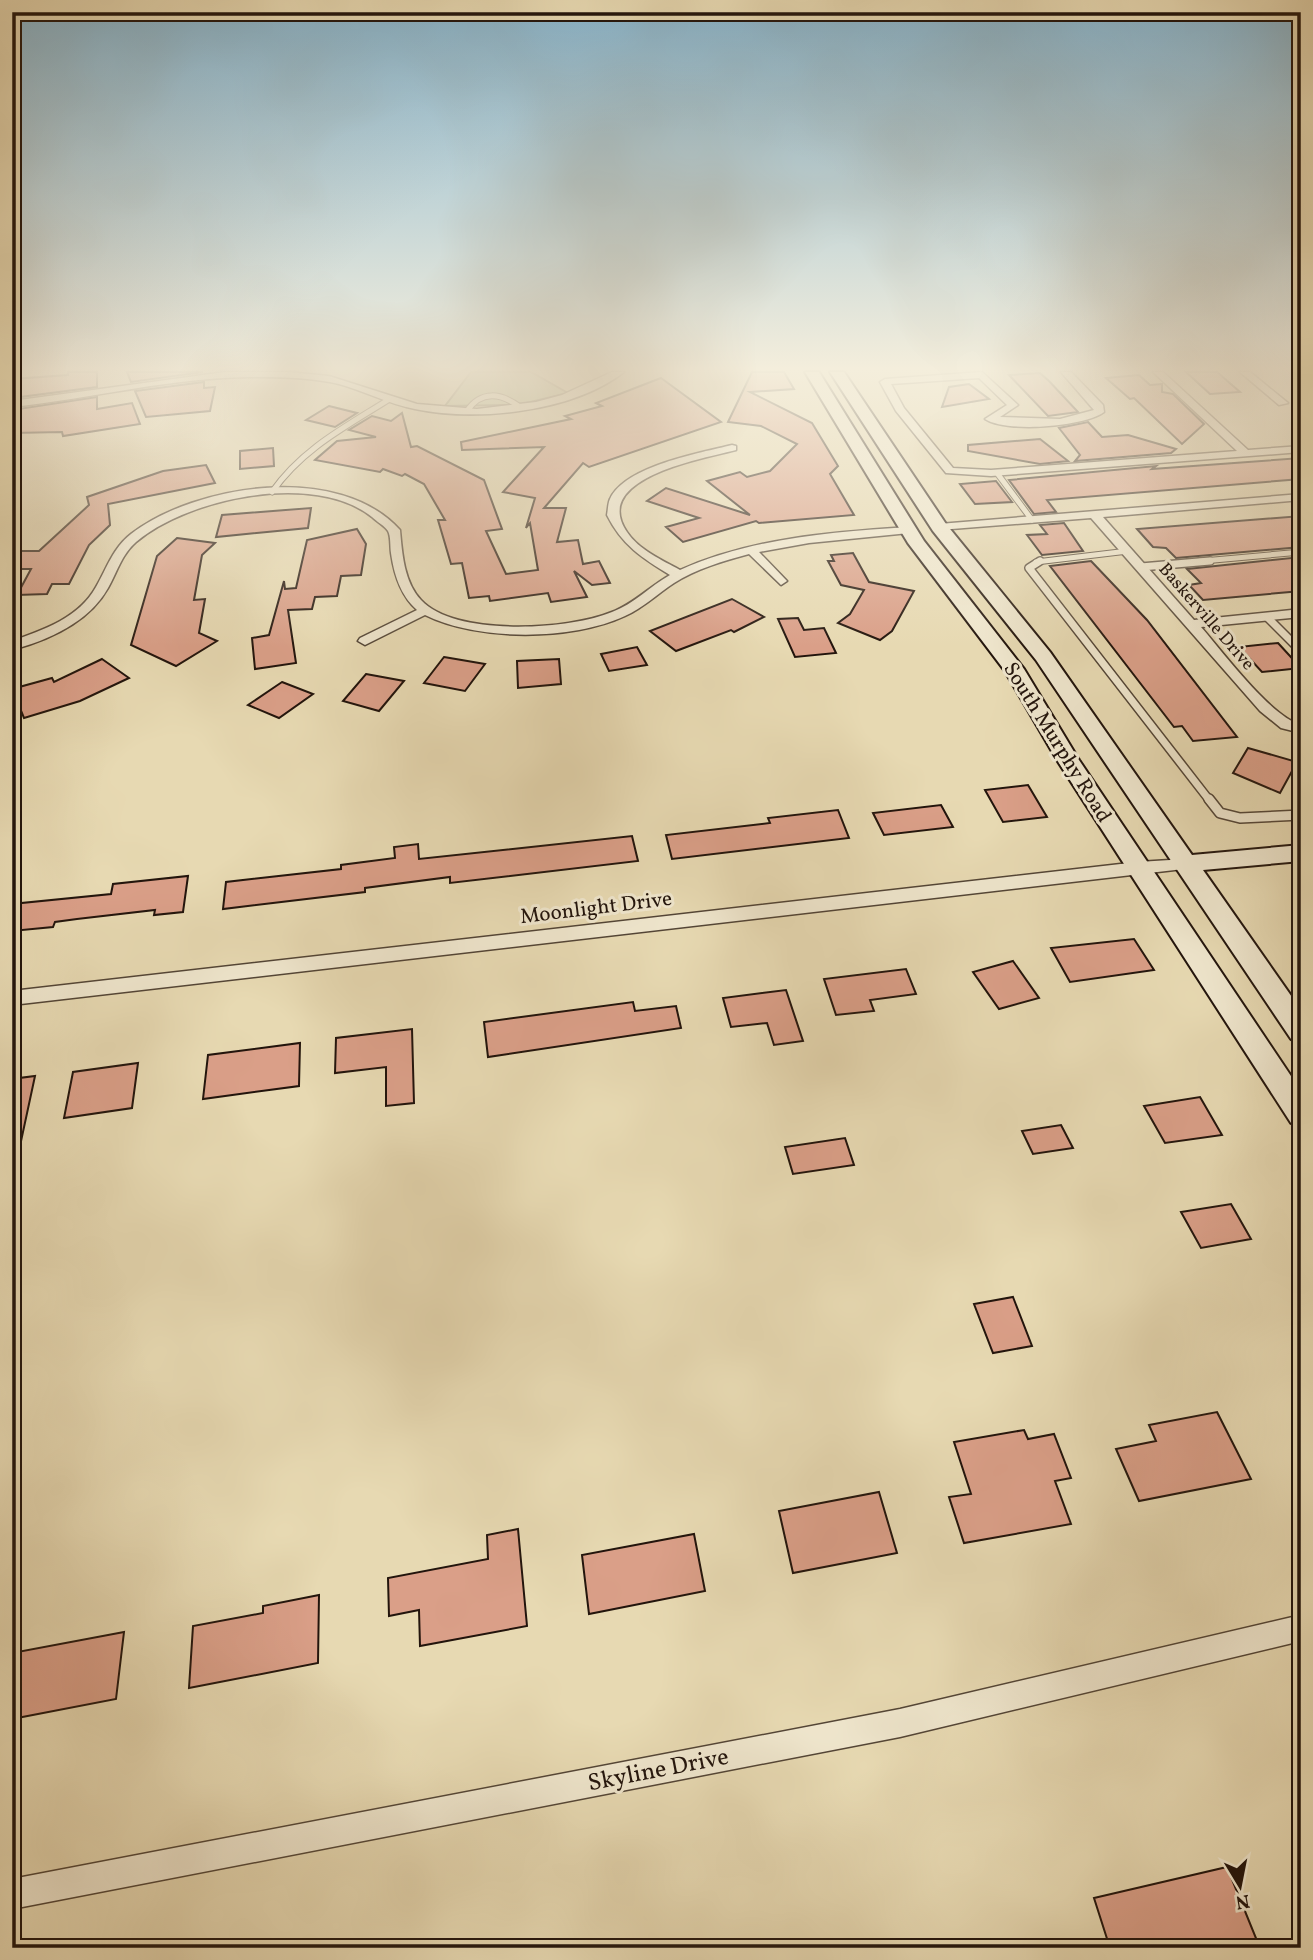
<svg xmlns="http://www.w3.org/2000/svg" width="1313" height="1960" font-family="Vollkorn,serif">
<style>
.green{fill:#b4bf8d;stroke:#6b6a4c;stroke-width:2}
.building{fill:#da9f88;stroke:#22140c;stroke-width:2}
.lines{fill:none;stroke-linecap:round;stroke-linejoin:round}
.lane-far2-casing{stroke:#534536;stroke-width:7}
.lane-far1-casing{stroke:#534536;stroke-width:10}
.lane-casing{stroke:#534536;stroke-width:12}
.street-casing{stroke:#534536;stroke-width:3}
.secondary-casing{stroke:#22140c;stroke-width:4}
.lane-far2{stroke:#efe6cd;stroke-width:5}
.lane-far1{stroke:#efe6cd;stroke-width:7}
.lane{stroke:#efe6cd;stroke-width:9}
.street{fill:#efe6cd;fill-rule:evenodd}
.secondary{fill:#efe6cd;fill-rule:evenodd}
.labels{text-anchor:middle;stroke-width:6;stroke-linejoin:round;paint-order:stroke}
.far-street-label{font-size:18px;fill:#22140c;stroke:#efe6cd}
.street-label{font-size:21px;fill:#22140c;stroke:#efe6cd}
.near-street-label{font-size:24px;fill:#22140c;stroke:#efe6cd}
</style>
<rect width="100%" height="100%" fill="#e7d9b2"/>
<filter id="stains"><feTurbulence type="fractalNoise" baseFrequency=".00286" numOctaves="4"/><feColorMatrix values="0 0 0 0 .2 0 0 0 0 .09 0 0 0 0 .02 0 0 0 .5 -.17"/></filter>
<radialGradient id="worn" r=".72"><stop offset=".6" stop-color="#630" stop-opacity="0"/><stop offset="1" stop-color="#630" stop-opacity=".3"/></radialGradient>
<path class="green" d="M471 372H531L568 393 518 405 445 406Z"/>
<g class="building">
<path d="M68 372H97V387L12 398V379L68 375Z"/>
<path d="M127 372H203L131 382Z"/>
<path d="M752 372H784L794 389 750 392 812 423 838 466 830 474 854 515 759 523 756 521 683 542 666 527 699 518 647 501 666 488 750 515 707 481 740 472 747 477 770 471 797 444 761 426 728 422Z"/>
<path d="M1186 372H1217L1240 392 1210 394Z"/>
<path d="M1040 373 1049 381 1078 412 1048 416 1009 375Z"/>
<path d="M1139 375 1150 385 1162 384V392L1173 394 1204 424 1182 444 1134 398 1130 399 1106 378Z"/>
<path d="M661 378 721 422 589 467 583 463 544 508H566L557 542 578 540 583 564 599 561 610 583 592 585 574 571 587 597 551 602 548 593 490 601 489 596 469 598 462 563 451 564 438 520H445L424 484 405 474 402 476 383 469 380 472 315 460 337 441 376 437 349 430 372 416 391 421 402 413 411 447 417 446 484 480 502 529 486 531 506 574 538 570 530 523 526 528 535 498 503 492 544 447 462 450 461 442 571 419 565 416 602 406 596 403Z"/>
<path d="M204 382V388L215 387 210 411 146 417 135 391Z"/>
<path d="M969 384 989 399 942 407 949 387Z"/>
<path d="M97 397V409L132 403 140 424 63 436 62 432 12 433V410Z"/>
<path d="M329 406 357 413 335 427 306 420Z"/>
<path d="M1088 422 1102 437 1128 435 1176 449 1171 453 1075 461 1080 455 1059 428Z"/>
<path d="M1040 439 1068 461 1040 464 968 451V445Z"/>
<path d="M273 448 274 466 240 469V451Z"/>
<path d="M1301 458V479L1047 500 1056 512 1034 514 1009 480 1156 466 1152 469Z"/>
<path d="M206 465 215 483 108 504 110 525 89 545 69 584H52L47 594 17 595 31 569H12V563L20 551H39L89 505 87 497 163 471Z"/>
<path d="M996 481 1012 502 975 504 960 484Z"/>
<path d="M311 508 308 528 216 537 222 515Z"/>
<path d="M1301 516V547L1176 558 1166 548 1153 547 1137 529Z"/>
<path d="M1064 523 1083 551 1042 555 1027 535 1047 534 1040 525Z"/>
<path d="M357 529 366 544 361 575 341 576 337 596 315 597 312 609 288 610 296 663 255 669 252 638 269 635 284 581 285 589 296 588 307 540Z"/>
<path d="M177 538 215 543 202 555 194 600 205 599 199 633 217 641 176 666 131 645 157 556Z"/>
<path d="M853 553 869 582 914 591 892 631 880 640 838 623 850 614 864 590 841 585 828 561H834L831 555Z"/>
<path d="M1301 557V591L1203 600 1189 585 1201 583 1187 569Z"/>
<path d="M1091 561 1147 620 1237 737 1193 741 1182 726 1174 727 1050 566Z"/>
<path d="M732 599 764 617 734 632 731 630 676 651 650 631Z"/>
<path d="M798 618 804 630 824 628 836 653 795 657 778 619Z"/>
<path d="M1278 643 1301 668 1262 672 1239 647Z"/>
<path d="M637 647 647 665 609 671 601 654Z"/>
<path d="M444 657 485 664 465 691 424 683Z"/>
<path d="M102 659 129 678 80 701 24 718 12 689 52 678 54 682Z"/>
<path d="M559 659 561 684 518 688 517 661Z"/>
<path d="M366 674 404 681 379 711 343 701Z"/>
<path d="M282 682 313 694 279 718 248 705Z"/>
<path d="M1248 748 1297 762 1280 793 1233 773Z"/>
<path d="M1028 785 1047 817 1003 822 985 790Z"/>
<path d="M941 805 953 827 884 835 873 813Z"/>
<path d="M838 810 849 838 672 859 666 835 770 823 768 818Z"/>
<path d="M632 836 638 861 450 883V877L365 888V892L223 909 226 882 341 869V865L395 858 394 847 418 844 419 859Z"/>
<path d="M188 876 183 912 154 915 155 910 77 919 55 922 53 927 12 931V904L111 894 113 884Z"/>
<path d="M1134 939 1154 970 1070 982 1051 948Z"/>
<path d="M1013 961 1039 998 999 1009 973 972Z"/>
<path d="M906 969 916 994 870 1000 874 1011 836 1015 824 979Z"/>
<path d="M786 990 803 1041 774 1045 767 1023 731 1027 723 998Z"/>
<path d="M633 1002 635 1011 676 1006 681 1028 488 1057 484 1022Z"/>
<path d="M412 1029 414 1103 386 1106V1067L335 1073 336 1038Z"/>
<path d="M300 1043 299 1086 203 1099 208 1055Z"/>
<path d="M138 1063 132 1108 64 1118 73 1072Z"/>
<path d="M35 1076 20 1146 12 1145V1079Z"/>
<path d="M1200 1097 1222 1135 1165 1143 1144 1106Z"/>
<path d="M1061 1125 1073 1148 1033 1154 1022 1131Z"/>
<path d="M845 1138 854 1165 793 1174 785 1147Z"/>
<path d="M1231 1204 1251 1239 1201 1248 1181 1212Z"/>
<path d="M1013 1297 1032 1346 993 1353 974 1304Z"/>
<path d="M1217 1412 1251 1479 1139 1501 1116 1449 1156 1441 1149 1425Z"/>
<path d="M1024 1430 1028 1439 1054 1434 1071 1478 1055 1481 1071 1524 964 1543 949 1497 971 1494 954 1442Z"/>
<path d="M879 1492 897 1553 793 1573 779 1511Z"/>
<path d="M518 1529 527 1626 420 1646 419 1610 389 1616 388 1578 488 1559 487 1535Z"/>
<path d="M694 1534 705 1591 589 1614 582 1555Z"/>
<path d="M319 1595 318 1663 189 1688 193 1626 263 1613V1606Z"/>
<path d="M124 1632 116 1699 12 1719V1653Z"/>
<path d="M1227 1867 1260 1948H1110L1094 1898Z"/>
</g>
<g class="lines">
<g class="lane-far2-casing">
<g id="lane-far2">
<path d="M467 411C481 390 501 393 520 407"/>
<path d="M997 473 1032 520"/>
<path d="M272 492C302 449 345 427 388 400"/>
<path d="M1036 562 1128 551"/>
<path d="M1192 562 1301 552"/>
</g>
</g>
<g class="lane-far1-casing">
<g id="lane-far1">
<path d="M1040 561 1029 568 1210 801"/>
<path d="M1141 567 1210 561"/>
<path d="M1267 617 1301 651"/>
</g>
</g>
<g class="lane-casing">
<path id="lane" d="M1209 799 1220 813 1240 818 1301 815"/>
</g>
<g class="street-casing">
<g id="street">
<path d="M225 372H288L329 376 417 404 477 409 536 402 562 395 612 372H624C573 412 477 422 415 409 388 404 365 391 339 384 314 378 286 377 260 377 177 376 95 398 12 407V401Z"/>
<path d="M982 372 1018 405 1000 417 1060 419 1094 410 1061 372H1071L1103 405 1104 412C1084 427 1006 433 985 419L1007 405 979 378 891 384 904 408 953 468 991 470 1237 451 1153 372H1163L1248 450 1301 446V452L991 476 946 473 896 411 880 382 885 379Z"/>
<path d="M1240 372H1250L1288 403 1279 405Z"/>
<path d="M732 445 736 446V450C702 459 590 478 627 532 639 550 662 560 680 570 752 538 831 532 909 527L915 530 909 533 809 543 759 552 787 581 781 585 749 554C723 561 696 569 674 583 657 594 643 608 625 616 572 641 477 641 425 615L365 645 358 641 360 638 417 610C400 595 394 574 391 553 390 547 391 536 388 531 386 527 376 521 372 517 314 471 188 498 136 542 122 554 117 572 108 588 89 622 49 640 12 650V641C43 630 79 618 96 587 107 568 113 548 131 534 196 484 339 462 400 530 402 553 404 582 421 600 455 637 569 630 612 612 634 604 650 586 670 575 642 558 622 545 607 515 608 510 608 503 610 499 625 466 700 453 732 445Z"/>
<path d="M1301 494V500L1103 517 1194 620 1301 609V617L1201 627C1223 652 1270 716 1301 725V733L1281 728 1260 711 1091 518 939 530 933 527 939 524Z"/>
<path d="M1186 859 1192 860 1194 864 1192 868 12 1005V991L1138 862Z"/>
<path d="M1301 1615V1641L900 1737 12 1909V1879L900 1709Z"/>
</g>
</g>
<g class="secondary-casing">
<g id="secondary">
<path d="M805 372H819L924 541 1024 669 1079 760 1301 1091V1127L1291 1123 1057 760 1005 671 908 543Z"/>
<path d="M830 372H844L946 524 1050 652 1192 855 1301 845V861L1203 870 1301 1010V1042L1291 1039 1036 660 933 531Z"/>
</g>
</g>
<use href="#lane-far2" class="lane-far2"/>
<use href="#lane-far1" class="lane-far1"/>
<use href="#lane" class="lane"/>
<use href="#street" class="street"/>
<use href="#secondary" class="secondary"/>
</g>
<linearGradient id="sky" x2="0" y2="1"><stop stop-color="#87b6d0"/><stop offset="0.57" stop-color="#f4eedc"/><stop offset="1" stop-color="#f4eedc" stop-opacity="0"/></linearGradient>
<rect width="1313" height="647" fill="url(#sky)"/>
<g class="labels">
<g class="far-street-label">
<text transform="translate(1207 616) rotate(49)" y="6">Baskerville Drive</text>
</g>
<g class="street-label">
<text transform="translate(1058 742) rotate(58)" y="7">South Murphy Road</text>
<text transform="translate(596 907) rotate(-7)" y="7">Moonlight Drive</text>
</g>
<g class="near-street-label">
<text transform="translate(658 1769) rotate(-11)" y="8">Skyline Drive</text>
</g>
</g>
<rect width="1313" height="1960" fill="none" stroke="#e7d9b2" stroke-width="42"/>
<rect x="14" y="14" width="1285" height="1932" fill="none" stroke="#22140c" stroke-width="3.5"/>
<rect x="21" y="21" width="1271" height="1918" fill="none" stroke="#22140c" stroke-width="2"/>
<g transform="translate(1240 1886) rotate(170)" stroke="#efe6cd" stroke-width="5" paint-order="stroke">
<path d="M0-5L12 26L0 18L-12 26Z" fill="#22140c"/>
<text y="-10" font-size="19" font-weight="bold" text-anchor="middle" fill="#22140c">N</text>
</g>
<rect width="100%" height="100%" filter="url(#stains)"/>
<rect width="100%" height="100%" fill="url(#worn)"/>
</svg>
